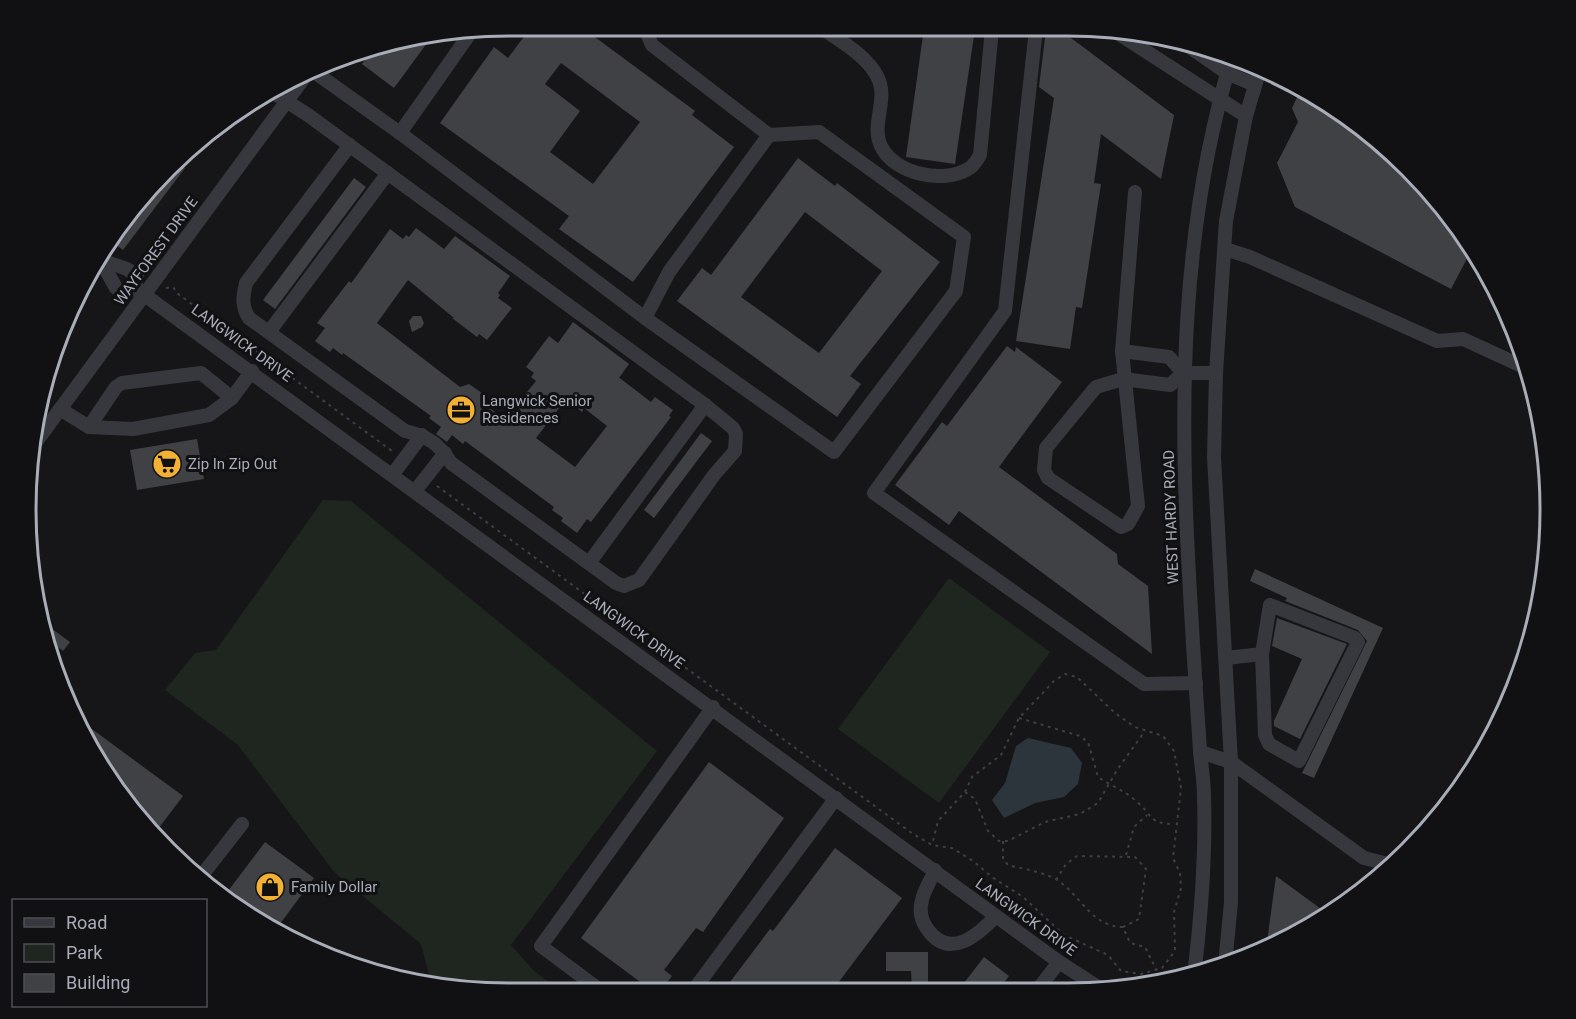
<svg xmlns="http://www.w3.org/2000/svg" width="1576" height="1019" font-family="Roboto,sans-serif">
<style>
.green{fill:#1e261f}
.water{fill:#2c353c}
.building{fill:#404145;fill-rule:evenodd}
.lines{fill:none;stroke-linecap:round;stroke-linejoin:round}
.path{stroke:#3d3f44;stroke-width:2;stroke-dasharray:3 4.5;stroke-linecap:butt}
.minor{stroke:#37383d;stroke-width:14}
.labels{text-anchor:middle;stroke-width:6;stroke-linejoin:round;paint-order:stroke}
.street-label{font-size:15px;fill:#a8adb8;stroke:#111113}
.poi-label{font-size:15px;fill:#a8adb8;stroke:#111113;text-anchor:start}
.rim{fill:none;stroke:#a8adb8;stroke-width:3}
</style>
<rect width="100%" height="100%" fill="#161618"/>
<g class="green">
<path d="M323 500 351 501 657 751 511 945 534 971 560 990 447 989 432 986 421 944 335 873 237 744 165 690 195 653 216 650Z"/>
<path d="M949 578 1050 652 939 803 838 729Z"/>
</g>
<path class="water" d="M1028 738 1071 748 1082 763 1078 784 1064 797 1035 803 1004 818 992 800 1005 783 1016 746Z"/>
<g class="building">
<path d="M532 26H580L695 111 692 115 734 147 633 282 559 229 569 216 440 123 494 47 508 58ZM561 63 640 122 593 184 550 152 580 111 545 84Z"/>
<path d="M924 28 975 29 955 164 906 157Z"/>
<path d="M1046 29H1059L1174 115 1161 179 1101 134 1094 183 1101 184 1082 308 1076 307 1070 349 1016 341 1054 98 1039 87Z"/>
<path d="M430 39 394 88 362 64 374 48Z"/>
<path d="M1301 89 1385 145 1450 215 1472 249 1451 289 1295 207 1277 163 1298 122 1292 108Z"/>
<path d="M798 158 835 186 837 183 940 262 850 376 861 384 837 417 677 301 702 268 711 275ZM805 212 882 271 819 353 741 297Z"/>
<path d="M180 164 185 168 123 250 111 241 126 215Z"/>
<path d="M354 178 366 187 275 309 263 300Z"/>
<path d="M416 228 444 249 455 236 510 276 498 293 500 295 498 298 512 308 487 340 479 334 477 337 452 318H454L408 280 377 323 460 387 469 384 482 393 484 404 505 419 536 381 531 377 534 373 526 367 549 336 558 343 573 322 629 364 619 378 621 379 651 402 655 397 673 410 669 416 671 417 591 522 587 519 577 533 561 521 563 518 552 510 554 507 465 441 463 444 452 435 447 442 436 434 441 427 429 418 431 416 343 353 342 355 333 348 330 352 315 341 325 328 317 323 349 281 351 283 355 278 390 229 403 239 406 235 409 237ZM566 399 582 412 584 408 607 426 575 467 536 438Z"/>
<path d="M413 316H421L424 323 422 327 412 332 409 321Z"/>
<path d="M1007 346 1015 352 1016 347 1062 382 999 467 1117 554 1118 564 1148 586 1152 654 959 511 949 525 895 485 942 422 947 426Z"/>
<path d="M701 433 712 441 654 518 644 510Z"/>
<path d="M197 439 204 479 137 490 130 450Z"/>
<path d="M1255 569 1383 628 1314 778 1302 773 1367 641 1358 630 1285 601 1287 598 1250 581Z"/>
<path d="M1277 618 1347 644 1300 739 1274 726V721L1302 659 1272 646Z"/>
<path d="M40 620 70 642 63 651 43 636Z"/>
<path d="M81 721 183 796 155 833 107 778Z"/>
<path d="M709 762 784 818 703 932 696 928 664 970 672 976 661 990H651L581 938Z"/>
<path d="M265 842 314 878 277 928 225 895Z"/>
<path d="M835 848 902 898 832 991H733L727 986 770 929 773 931Z"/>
<path d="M1276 876 1328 914 1280 944 1266 949Z"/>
<path d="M886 952H928V988H912L911 971H886Z"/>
<path d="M984 957 1009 976 997 992H957Z"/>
</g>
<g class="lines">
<g class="path">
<path d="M166 288 173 287 178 294 392 451"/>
<path d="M437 486 913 834 932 845 952 848 973 861 992 877 1023 897 1064 935 1108 955 1121 971 1141 974 1162 968 1175 951 1174 912 1181 888 1180 873 1173 858 1181 788 1174 751 1163 736 1135 727 1115 713 1077 677 1065 674 1054 681 1019 718 1001 755 972 777 965 792 938 821 932 845"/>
<path d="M1019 718 1080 736 1088 742 1098 777C1110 785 1125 791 1136 801 1154 816 1148 824 1175 824"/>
<path d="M965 792 975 799 988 831 999 841H1008L1045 822 1080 814 1098 803 1117 770 1145 731"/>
<path d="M1003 841V859L1008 865C1023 869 1044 872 1057 880 1081 895 1091 927 1123 927L1130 943 1145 947 1156 969"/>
<path d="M1126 855 1134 827 1147 815"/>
<path d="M1056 880 1066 864 1077 856 1135 857 1146 869 1139 919 1123 927"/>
<path d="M714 987 720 991"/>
</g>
<g class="minor">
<path d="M822 28C840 41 866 55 877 76 890 100 869 125 882 148 896 174 943 184 968 169 974 166 977 160 980 155L992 29"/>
<path d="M1036 29 1005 311 874 493 1144 684 1196 683"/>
<path d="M1113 30 1246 116"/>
<path d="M1191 48 1227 73 1255 85"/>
<path d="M313 71 400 133 645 318 834 452 956 291 964 237 819 132 769 135 652 45 644 26"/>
<path d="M272 92 308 115 705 405 733 428 736 434 735 451 714 475 639 580 624 586 616 583 451 463C439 444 428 436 405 431L249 318C241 306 243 296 246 283L350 145"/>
<path d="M400 133 471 32"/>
<path d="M1135 192 1122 351 1138 506 1128 524 1121 527 1048 478 1044 470 1046 448 1096 387 1123 379 1170 385 1183 373H1216"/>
<path d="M1225 249 1250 257 1437 341 1463 339 1528 369"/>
<path d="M101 260 127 269 137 276 135 288"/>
<path d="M101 261 116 288 125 293 135 288"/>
<path d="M135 288 1059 962 1104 991"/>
<path d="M645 318 669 272 769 135"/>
<path d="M269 332 388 173"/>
<path d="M1122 351 1169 357 1183 373"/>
<path d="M60 409 89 427 133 429 209 415 232 398 252 371"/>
<path d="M89 427 116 387 122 383 201 373 232 398"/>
<path d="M33 446 306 75"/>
<path d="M393 474 422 435"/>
<path d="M415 491 445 453"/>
<path d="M589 563 705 405"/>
<path d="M1270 605 1355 638 1358 642 1299 761 1269 744 1265 735 1262 654Z"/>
<path d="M1226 658 1262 654"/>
<path d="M1200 752 1231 762 1364 858 1392 865"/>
<path d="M935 870C931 880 924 890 922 900 919 911 921 921 928 930 950 960 978 935 996 916"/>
<path d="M199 879 242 824"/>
<path d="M1225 965 1231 902V762L1214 457 1216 373 1226 221 1246 116 1260 69"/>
<path d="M1194 976C1201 917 1206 855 1204 796 1204 780 1201 765 1200 750 1196 691 1192 633 1189 574 1179 401 1181 228 1231 60"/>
<path d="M600 990 541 946 713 707"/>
<path d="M693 991 836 798"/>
<path d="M1036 992 1059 962"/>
</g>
</g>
<defs>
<g id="office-disc" transform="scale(1.5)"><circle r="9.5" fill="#f2b134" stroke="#111113"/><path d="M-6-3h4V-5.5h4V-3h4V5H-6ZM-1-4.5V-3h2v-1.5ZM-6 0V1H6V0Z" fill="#111"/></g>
<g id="supermarket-disc" transform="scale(1.5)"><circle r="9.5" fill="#f2b134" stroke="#111113"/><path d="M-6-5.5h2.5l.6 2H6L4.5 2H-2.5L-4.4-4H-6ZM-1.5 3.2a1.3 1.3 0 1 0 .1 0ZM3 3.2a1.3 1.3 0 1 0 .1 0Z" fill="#111"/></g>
<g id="shop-disc" transform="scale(1.5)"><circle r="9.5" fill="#f2b134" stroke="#111113"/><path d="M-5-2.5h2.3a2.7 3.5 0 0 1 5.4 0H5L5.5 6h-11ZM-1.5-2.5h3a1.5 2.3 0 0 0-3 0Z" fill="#111"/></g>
</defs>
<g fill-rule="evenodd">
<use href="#office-disc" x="461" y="410"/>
<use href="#supermarket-disc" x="167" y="464"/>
<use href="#shop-disc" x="270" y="887"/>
</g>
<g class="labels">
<g class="street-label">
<text transform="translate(156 251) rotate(-54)" y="5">WAYFOREST DRIVE</text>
<text transform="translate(242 343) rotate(36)" y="5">LANGWICK DRIVE</text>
<text transform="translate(1171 517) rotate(-92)" y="5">WEST HARDY ROAD</text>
<text transform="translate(634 630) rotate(36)" y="5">LANGWICK DRIVE</text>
<text transform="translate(1026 917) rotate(36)" y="5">LANGWICK DRIVE</text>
</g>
<g class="poi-label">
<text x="482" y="406">Langwick Senior<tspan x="482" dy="17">Residences</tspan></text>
<text x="188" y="469">Zip In Zip Out</text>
<text x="291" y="892">Family Dollar</text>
</g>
</g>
<path d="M0 0H1576V1019H0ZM509 36H1067A473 473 0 0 1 1540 509V510A473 473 0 0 1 1067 983H509A473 473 0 0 1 36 510V509A473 473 0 0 1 509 36Z" fill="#111113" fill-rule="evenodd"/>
<path class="rim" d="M509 36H1067A473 473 0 0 1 1540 509V510A473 473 0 0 1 1067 983H509A473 473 0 0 1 36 510V509A473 473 0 0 1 509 36Z"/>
<rect x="12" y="899" width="195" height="108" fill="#111113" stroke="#4d4f55" stroke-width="1.5"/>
<rect x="24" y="918" width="30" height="9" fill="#37383d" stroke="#4d4f55" stroke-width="1.5"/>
<text x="66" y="929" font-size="18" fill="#a8adb8">Road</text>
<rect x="24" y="944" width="30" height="18" fill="#1e261f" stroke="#4d4f55" stroke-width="1.5"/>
<text x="66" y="959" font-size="18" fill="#a8adb8">Park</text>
<rect x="24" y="974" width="30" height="18" fill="#404145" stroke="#4d4f55" stroke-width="1.5"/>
<text x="66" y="989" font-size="18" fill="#a8adb8">Building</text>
</svg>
